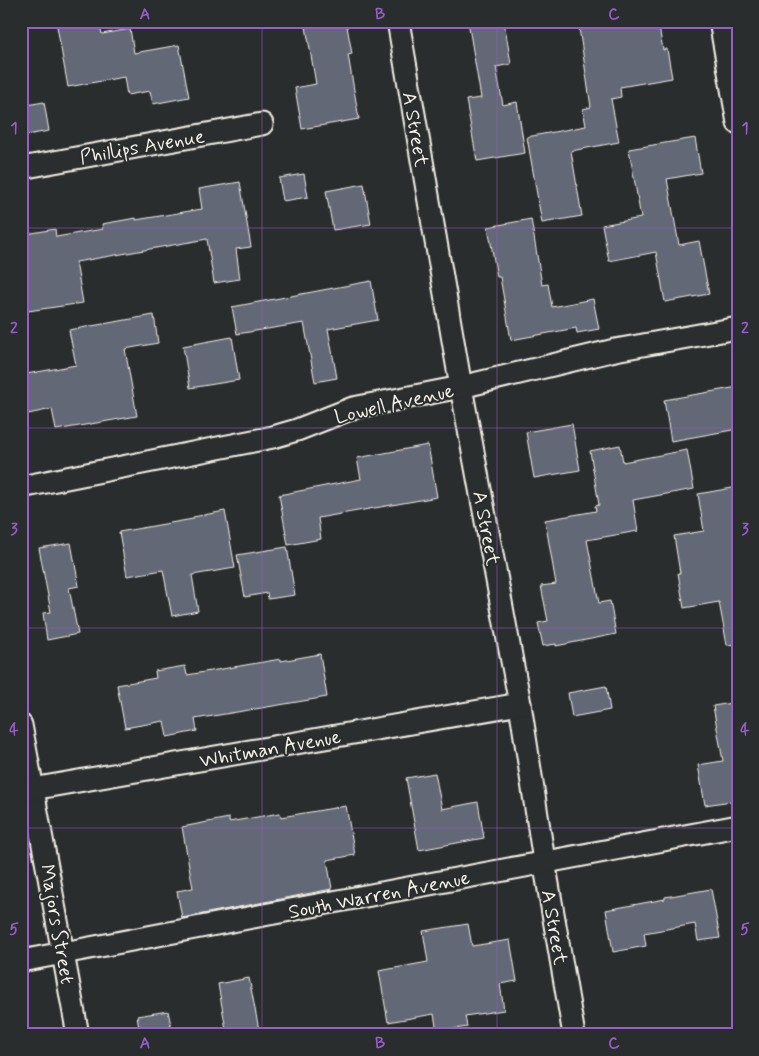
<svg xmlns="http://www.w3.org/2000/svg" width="759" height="1056" font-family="Mynerve,sans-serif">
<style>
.building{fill:#636776;stroke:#f4f1e8}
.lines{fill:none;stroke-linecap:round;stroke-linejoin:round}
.street-casing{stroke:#f4f1e8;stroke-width:25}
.street{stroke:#2a2d2e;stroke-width:21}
.grid{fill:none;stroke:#995dc9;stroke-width:1;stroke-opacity:0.55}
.labels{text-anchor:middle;stroke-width:4;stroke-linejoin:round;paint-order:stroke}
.street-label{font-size:20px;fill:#f4f1e8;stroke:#2a2d2e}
.neatline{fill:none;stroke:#995dc9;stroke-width:2}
.grid-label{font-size:16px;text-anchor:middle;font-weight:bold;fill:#995dc9}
</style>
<rect width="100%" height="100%" fill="#2a2d2e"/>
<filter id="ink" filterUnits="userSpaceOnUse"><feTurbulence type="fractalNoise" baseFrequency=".02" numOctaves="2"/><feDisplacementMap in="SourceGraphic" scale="10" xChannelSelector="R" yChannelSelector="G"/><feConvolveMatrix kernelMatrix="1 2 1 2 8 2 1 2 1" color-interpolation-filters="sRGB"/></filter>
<g filter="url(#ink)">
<g class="building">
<path d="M56 21H99L102 34 130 29 134 53 179 45 189 97 153 104 150 91 127 95 124 77 68 87Z"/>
<path d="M305 21H346L352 54 348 55 359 119 302 129 295 88 316 84Z"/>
<path d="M468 21H504L511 64 496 67 503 105 517 102 525 153 477 161 466 100 481 98Z"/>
<path d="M578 21H658L663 50 667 49 672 78 620 87 621 97 611 99 619 142 571 151 582 216 542 223 527 137 586 126 583 109 591 107Z"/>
<path d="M44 102 49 131 21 136V106Z"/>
<path d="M695 138 701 173 667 179 679 245 699 241 709 294 665 302 656 252 609 261 602 225 641 218 629 149Z"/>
<path d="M304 174 308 197 283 201 279 178Z"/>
<path d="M240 182 251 247 236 249 240 279 214 283 207 239 76 262 83 303 21 312V235L55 229 56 237 103 229 102 224 136 218V220L202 209 199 189Z"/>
<path d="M364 184 371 224 333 230 326 191Z"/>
<path d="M531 219 542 285 548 284 552 307 593 299 599 329 577 333 576 328 511 340 500 277H497L488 227Z"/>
<path d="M371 281 378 320 328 329 337 378 315 382 304 323 237 334 232 307Z"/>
<path d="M154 315 158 343 125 349 137 416 56 430 52 409 28 414 21 375 76 365 69 330Z"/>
<path d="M232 337 239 380 190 388 183 346Z"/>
<path d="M738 387V429L671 441 664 400Z"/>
<path d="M572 424 580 470 534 478 526 432Z"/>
<path d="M428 445 437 497 318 518 321 539 288 545 279 495 361 479 357 458Z"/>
<path d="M620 445 623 462 687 450 694 489 633 500 638 531 587 540 599 603 610 601 616 634 556 646V644L543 646 538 623 548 621 541 586 556 584 545 520 596 511 595 506 599 505 590 451Z"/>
<path d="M738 487V644L727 645 719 602 684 608 678 573H680L674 536 704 531 698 494Z"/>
<path d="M225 511 235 568 192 575 198 611 172 616 163 570 127 576 119 532 193 519V517Z"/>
<path d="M71 543 79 586 69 588 78 634 47 640 43 613 51 612 39 548Z"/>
<path d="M287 547 295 595 268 599 267 593 245 597 237 555Z"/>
<path d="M320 654 327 697 195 719 197 731 167 737 164 721 125 728 117 685 156 678 155 671 185 666 187 675 281 659V661Z"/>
<path d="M606 686 610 710 572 717 568 693Z"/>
<path d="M738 702V800L705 805 698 765 723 761 713 706Z"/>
<path d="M435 773 442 809 478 802 484 838 419 850 406 778Z"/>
<path d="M346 806 355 855 327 860 332 889 182 918 177 891 193 888 182 827 229 818V822L280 813 281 817Z"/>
<path d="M711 889 720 938 698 941 695 924 644 933 646 946 613 952 606 910 665 899V897Z"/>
<path d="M468 924 472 946 510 940 517 981 500 984 504 1010 465 1016 467 1027 437 1032 434 1014 388 1022 379 971 428 962 423 931Z"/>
<path d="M249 978 260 1035H227L218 984Z"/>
<path d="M168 1011 173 1035H140L137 1016Z"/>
</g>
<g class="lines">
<g class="street-casing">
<g id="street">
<path d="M398 21 461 387 520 704 544 861 574 1035"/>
<path d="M720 21 738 123"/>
<path d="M21 168 262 124"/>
<path d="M21 487 273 437 297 430 353 408 461 387 615 350 738 328"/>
<path d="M21 725 78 1035"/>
<path d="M21 791 520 704"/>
<path d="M21 961C260 916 499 870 738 826"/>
</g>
</g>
<use href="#street" class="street"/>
</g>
</g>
<path class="grid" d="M262 21V1035M497 21V1035M21 228H738M21 428H738M21 628H738M21 828H738"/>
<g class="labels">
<g class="street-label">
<text transform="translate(416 129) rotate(80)" y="7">A Street</text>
<text transform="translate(142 146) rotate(-10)" y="7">Phillips Avenue</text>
<text transform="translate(394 403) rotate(-13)" y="7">Lowell Avenue</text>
<text transform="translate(487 528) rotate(79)" y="7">A Street</text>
<text transform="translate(270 748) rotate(-10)" y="7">Whitman Avenue</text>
<text transform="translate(379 894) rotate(-11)" y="7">South Warren Avenue</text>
<text transform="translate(58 924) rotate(80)" y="7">Majors Street</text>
<text transform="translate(555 927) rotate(80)" y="7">A Street</text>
</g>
</g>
<rect width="759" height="1056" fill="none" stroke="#2a2d2e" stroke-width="55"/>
<rect x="28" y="28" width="704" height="1000" class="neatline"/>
<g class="grid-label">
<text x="145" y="19">A</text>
<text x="380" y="19">B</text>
<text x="614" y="19">C</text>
<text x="14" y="133">1</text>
<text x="745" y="133">1</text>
<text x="14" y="333">2</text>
<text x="745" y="333">2</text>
<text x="14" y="534">3</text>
<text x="745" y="534">3</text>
<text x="14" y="734">4</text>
<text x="745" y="734">4</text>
<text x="14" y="934">5</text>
<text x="745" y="934">5</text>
<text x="145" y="1048">A</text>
<text x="380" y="1048">B</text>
<text x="614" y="1048">C</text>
</g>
</svg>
